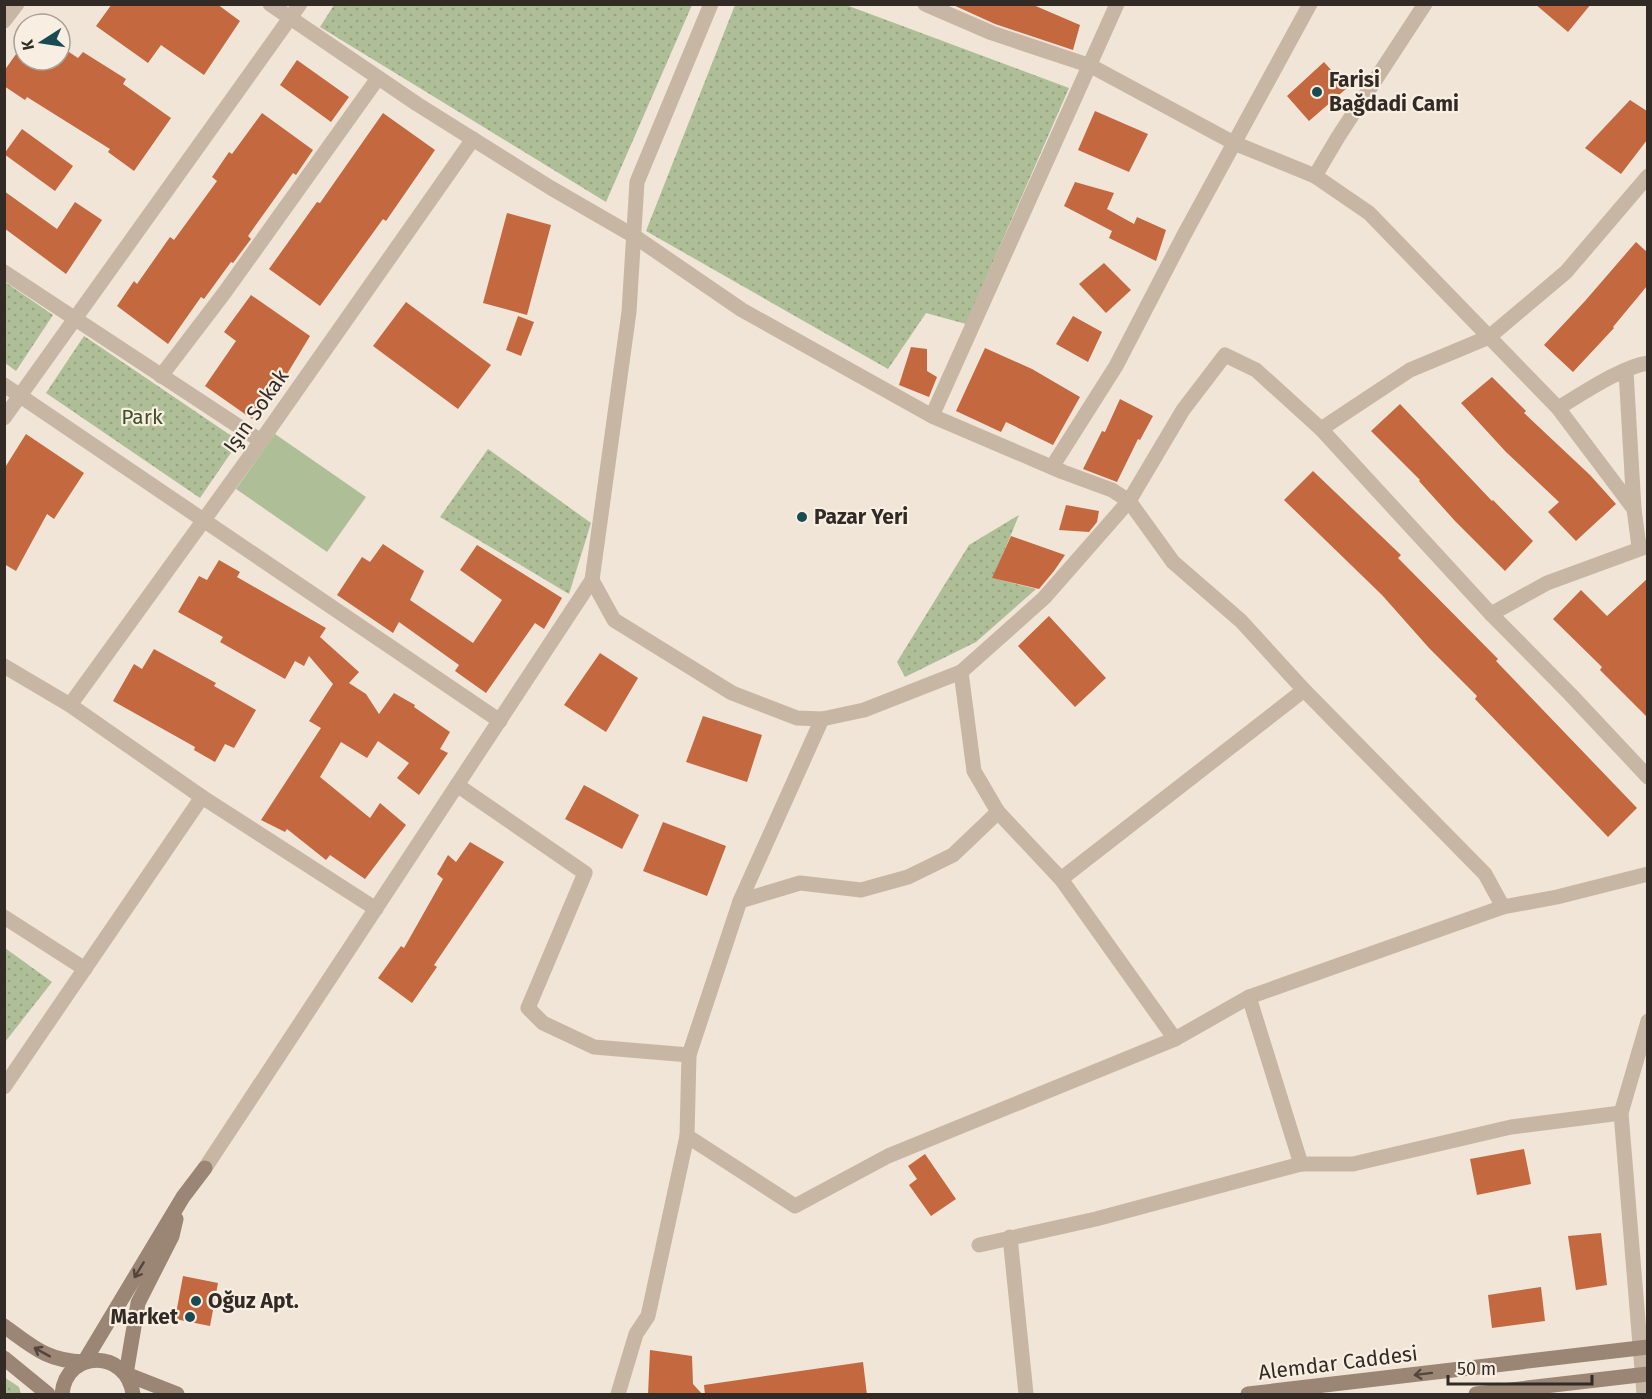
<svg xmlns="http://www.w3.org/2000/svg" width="1652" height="1399" font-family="'Fira Sans',sans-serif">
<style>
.grass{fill:url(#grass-dots)}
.garden{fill:#aebe97}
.building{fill:#c46840}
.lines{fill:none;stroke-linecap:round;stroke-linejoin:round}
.street{stroke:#c7b6a3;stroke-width:15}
.secondary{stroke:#9b8574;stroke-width:15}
.oneway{stroke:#52453d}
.poi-dot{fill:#1b4b52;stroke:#f8efe2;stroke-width:2}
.labels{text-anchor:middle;stroke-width:4.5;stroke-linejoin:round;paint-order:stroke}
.poi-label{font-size:21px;font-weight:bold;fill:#322a25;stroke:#f8efe2;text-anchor:start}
.street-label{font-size:21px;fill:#322a25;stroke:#f8efe2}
.park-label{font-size:21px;fill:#3f5029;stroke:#f8efe2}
</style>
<defs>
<pattern id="grass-dots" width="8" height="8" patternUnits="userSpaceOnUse" patternTransform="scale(1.5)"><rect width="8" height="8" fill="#aebe97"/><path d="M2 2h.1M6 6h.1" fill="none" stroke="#96a382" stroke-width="1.8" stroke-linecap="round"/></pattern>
</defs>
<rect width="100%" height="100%" fill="#f0e5d6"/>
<g class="grass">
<path d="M334 5V4L692 5 606 202 320 27Z"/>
<path d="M735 5H846L1069 88 966 324 926 313 888 369 646 231Z"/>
<path d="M5 282 53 315 16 371 5 363Z"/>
<path d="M84 336 239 441 200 498 46 393Z"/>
<path d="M488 449 591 523 569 594 440 517Z"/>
<path d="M1019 515 993 578 1036 589 976 642 905 677 897 662 969 545Z"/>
<path d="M5 948 52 982 5 1042Z"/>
<path d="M4 1377 19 1387 21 1394H5Z"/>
</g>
<path class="garden" d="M275 434 366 497 327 552 236 489Z"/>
<g class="building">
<path d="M112 4H217L240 21 204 75 161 45 148 63 96 26Z"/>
<path d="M951 4H1031L1080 25 1073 50 995 24Z"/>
<path d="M1535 4H1591L1568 32Z"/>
<path d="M24 43V60H60V46L78 58 83 52 126 79 123 84 171 118 134 171 108 152 110 149 27 97 25 100 4 86V71Z"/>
<path d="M297 60 349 97 331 122 280 85Z"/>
<path d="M1324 62 1347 88 1309 121 1287 96Z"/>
<path d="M1630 100 1647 111V140L1621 174 1585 148Z"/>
<path d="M1095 111 1148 134 1129 172 1078 150Z"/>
<path d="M262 113 313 150 296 175 293 173 248 236 251 239 233 263 231 262 204 299 201 297 168 344 117 306 134 281 137 284 170 237 174 240 217 181 212 177 229 152 232 154Z"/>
<path d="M383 113 435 150 386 221 383 219 320 306 269 269 317 202 320 203Z"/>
<path d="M22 129 73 166 55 191 4 154Z"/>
<path d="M1075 182 1114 193 1107 209 1134 224 1137 217 1166 230 1156 261 1109 238 1112 231 1064 206Z"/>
<path d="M4 191 57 229 75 202 102 220 66 274 4 228Z"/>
<path d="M507 213 551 225 527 315 483 303Z"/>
<path d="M1636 242 1647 252V286L1613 327 1614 328 1573 372 1544 345 1585 301Z"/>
<path d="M1104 263 1131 290 1106 313 1079 284Z"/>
<path d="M251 295 310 336 287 374 284 372 252 419 205 386 236 341 224 332Z"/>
<path d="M406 302 491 365 458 409 373 346Z"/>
<path d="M518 316 534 322 521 356 506 350Z"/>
<path d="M1073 316 1102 332 1088 362 1056 344Z"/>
<path d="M911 347 927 349V371L937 377 929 397 899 385Z"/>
<path d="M985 348 1032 369 1080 397 1053 445 1006 422 1001 432 956 411Z"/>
<path d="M1492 377 1526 411 1524 413 1590 475 1616 504 1576 541 1548 512 1559 502 1506 452 1461 403Z"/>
<path d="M1120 399 1153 416 1140 440 1138 439 1117 482 1083 469 1102 431 1105 432Z"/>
<path d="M1400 404 1492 501 1493 500 1533 541 1505 571 1455 521 1419 481 1420 480 1371 431Z"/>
<path d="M26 434 84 473 54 519 47 514 16 571 4 564V469Z"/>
<path d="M1313 471 1401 555 1398 558 1498 659 1496 661 1637 808 1608 837 1475 699 1477 696 1429 648 1382 595 1284 500Z"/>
<path d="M1066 505 1099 511 1097 522 1089 532 1059 530Z"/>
<path d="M1011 536 1065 555 1054 571 1039 589 992 578Z"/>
<path d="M383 544 424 571 410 600 473 643 502 600 460 570 477 545 562 598 544 629 535 623 486 693 455 671 459 665 399 622 393 633 337 595 362 557 370 562Z"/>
<path d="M219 560 240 572 237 577 326 628 320 637 359 672 349 683 366 694 379 714 394 693 415 705 414 707 450 732 440 749 448 753 419 795 397 778 409 763 378 741 367 758 341 742 320 777 370 818 380 803 406 825 365 879 330 855 326 860 287 829 285 832 261 820 321 728 309 721 333 684 309 656 304 666 295 661 285 679 220 642 223 637 178 612 199 576 207 580Z"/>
<path d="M1647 579V717L1600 670 1602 667 1553 619 1581 590 1607 616Z"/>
<path d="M1049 616 1106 678 1075 707 1018 646Z"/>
<path d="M154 649 216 683 214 686 256 710 234 748 225 744 215 762 194 750 195 747 113 701 134 664 142 669Z"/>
<path d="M600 653 638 678 606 732 564 705Z"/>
<path d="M703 716 762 735 747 782 686 762Z"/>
<path d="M584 785 639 815 622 849 565 819Z"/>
<path d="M663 822 726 846 707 896 643 871Z"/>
<path d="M470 842 504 862 434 965 437 967 412 1003 378 978 401 946 404 948 443 879 437 874 448 855 456 862Z"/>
<path d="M1524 1149 1531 1184 1477 1195 1470 1159Z"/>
<path d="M925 1154 956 1199 931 1216 909 1185 917 1179 908 1166Z"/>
<path d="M1601 1233 1607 1285 1576 1290 1568 1236Z"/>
<path d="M183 1276 218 1283 210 1326 175 1319Z"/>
<path d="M1541 1287 1545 1321 1492 1328 1488 1295Z"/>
<path d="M650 1350 692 1356 693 1384 703 1395H648Z"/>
<path d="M863 1362 867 1395H705L704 1385Z"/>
</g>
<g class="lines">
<g class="street">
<path d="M270 4 417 104 551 188 634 236 742 310 932 416"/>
<path d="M925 4 992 33 1091 66 1234 143 1315 176 1369 213 1558 408 1634 509 1639 547"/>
<path d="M1117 4 932 416 1063 472 1112 490 1129 501 1173 562 1241 621 1304 690 1485 874 1503 907"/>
<path d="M4 21 17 4"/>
<path d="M1315 176 1338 137 1425 4"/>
<path d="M4 272 261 441"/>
<path d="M1626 371 1634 509"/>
<path d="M161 376 225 292 378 78"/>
<path d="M4 385 500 721"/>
<path d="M1558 408C1582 394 1621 367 1648 363"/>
<path d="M4 418 300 4"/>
<path d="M1321 429 1491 614 1570 694 1648 777"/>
<path d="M1052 467 1116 366 1184 235 1310 4"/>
<path d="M592 580 614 620 732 693 797 718 822 719 864 710 961 672 1044 598 1129 501 1183 410 1225 355 1256 370 1321 429 1410 370 1489 337 1566 272 1648 176"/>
<path d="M1491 614 1547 583 1648 546"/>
<path d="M4 666 70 705 202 797"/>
<path d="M961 672 974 771 998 812 1061 879 1175 1039"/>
<path d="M70 705 261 441 473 139"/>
<path d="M822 719 740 901 689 1055 687 1136 795 1206 888 1156 1175 1039 1249 997 1503 907 1557 897 1648 874"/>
<path d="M457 785 585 873 528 1008 543 1023 594 1047 689 1055"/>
<path d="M1061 879 1304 690"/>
<path d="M740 901 800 883 861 890 908 877 953 855 998 812"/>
<path d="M4 917 85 969"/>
<path d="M1249 997 1301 1164"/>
<path d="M4 1087 202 797 376 909"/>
<path d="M205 1168 592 580 629 312 637 182 711 4"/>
<path d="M1010 1237 1026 1394"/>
<path d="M979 1245 1096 1219 1301 1164H1353L1511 1127 1621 1113"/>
<path d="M618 1394 636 1334 648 1316 687 1136"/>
<path d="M1644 1394 1621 1113 1648 1021"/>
</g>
<g class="secondary">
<path d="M4 1326C33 1347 47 1361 84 1362"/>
<path d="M4 1358 48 1394"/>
<path d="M84 1362 183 1197 205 1168"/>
<path d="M126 1374 138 1303 172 1236 176 1219"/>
<path d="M126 1374 177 1394"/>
<path d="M62 1394C66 1349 127 1349 133 1394"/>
<path d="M1248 1394 1648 1347"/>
<path d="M1476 1394 1648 1374"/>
</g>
</g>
<defs><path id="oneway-shaft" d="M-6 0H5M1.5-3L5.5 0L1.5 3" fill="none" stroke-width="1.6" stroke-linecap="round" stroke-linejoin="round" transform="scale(1.5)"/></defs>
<g class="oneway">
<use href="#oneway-shaft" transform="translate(139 1270) rotate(121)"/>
<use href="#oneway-shaft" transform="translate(42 1352) rotate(-151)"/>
<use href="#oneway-shaft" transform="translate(1423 1374) rotate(173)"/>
</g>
<g class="poi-dot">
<circle cx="1317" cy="92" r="6"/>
<circle cx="802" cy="517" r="6"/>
<circle cx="196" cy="1301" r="6"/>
<circle cx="190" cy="1317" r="6"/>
</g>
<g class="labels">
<g class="poi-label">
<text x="1329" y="87">Farisi<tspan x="1329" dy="24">Bağdadi Cami</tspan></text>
<text x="814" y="524">Pazar Yeri</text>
<text x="208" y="1308">Oğuz Apt.</text>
<text x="178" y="1324" text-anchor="end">Market</text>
</g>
<g class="street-label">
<text transform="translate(256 411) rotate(-55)" y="7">Işın Sokak</text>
<text transform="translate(1338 1363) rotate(-7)" y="7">Alemdar Caddesi</text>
</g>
<g class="park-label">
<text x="142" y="424">Park</text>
</g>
</g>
<rect width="1652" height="1399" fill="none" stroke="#322a25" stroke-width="12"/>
<g transform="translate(42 42) rotate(258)"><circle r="28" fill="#f8efe2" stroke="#a9a096" stroke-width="1.5"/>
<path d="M0-4.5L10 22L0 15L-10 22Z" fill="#1b4b52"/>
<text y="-9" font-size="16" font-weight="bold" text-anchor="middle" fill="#322a25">K</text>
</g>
<path d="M1448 1375v9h144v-9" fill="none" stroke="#322a25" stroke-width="3"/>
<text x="1457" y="1375" font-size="18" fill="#322a25" stroke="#f8efe2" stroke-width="4.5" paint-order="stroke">50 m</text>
</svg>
